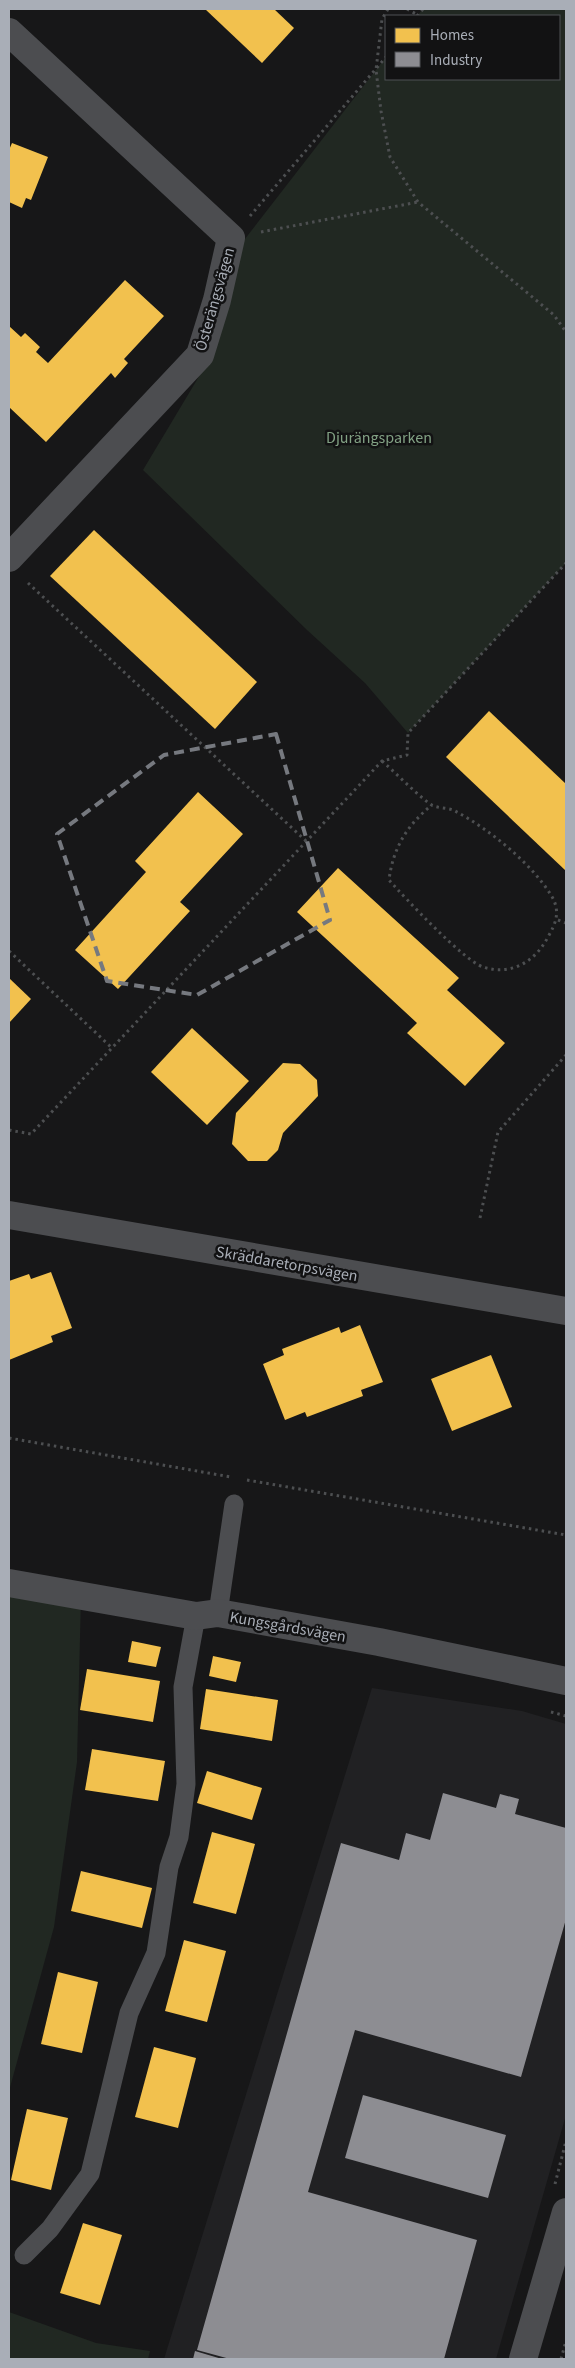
<svg xmlns="http://www.w3.org/2000/svg" width="575" height="2368" font-family="'Source Sans 3',sans-serif">
<style>
.built{fill:#212123}
.green{fill:#212822}
.homes{fill:#f2c14e}
.industry{fill:#8d8d92}
.lines{fill:none;stroke-linecap:round;stroke-linejoin:round}
.path{stroke:#4d4f51;stroke-width:3;stroke-dasharray:2.5 4;stroke-linecap:butt}
.service{stroke:#4c4d50;stroke-width:19}
.minor{stroke:#4c4d50;stroke-width:28}
.marked{fill:none;stroke:#76797f;stroke-width:4;stroke-dasharray:10 6;stroke-linejoin:round}
.labels{text-anchor:middle;stroke-width:5;stroke-linejoin:round;paint-order:stroke}
.street-label{font-size:16px;fill:#a9aeb7;stroke:#121213}
.park-label{font-size:16px;fill:#82a184;stroke:#121213}
</style>
<rect width="100%" height="100%" fill="#171718"/>
<path class="built" d="M372 1688 522 1711 566 1724V2115L496 2359H164Z"/>
<g class="green">
<path d="M423 9H566V563L408 733 365 683 307 630 143 470 207 363 234 253 386 57V79H559V16H417Z"/>
<path d="M9 1583 81 1596 77 1762 54 1927 9 2091Z"/>
<path d="M9 2312 96 2343 150 2351 148 2359H9Z"/>
</g>
<g class="homes">
<path d="M205 9H274L294 28 262 63Z"/>
<path d="M12 143 48 157 31 200 26 198 22 208 9 202V150Z"/>
<path d="M125 280 164 316 124 359 128 363 115 378 111 373 46 442 9 407V326L21 337 25 333 40 347 36 352 48 363Z"/>
<path d="M94 530 257 682 215 729 50 576Z"/>
<path d="M489 711 566 784V871L446 757Z"/>
<path d="M198 792 243 834 180 902 190 911 118 989 75 950 146 872 135 861Z"/>
<path d="M338 868 459 978 447 990 505 1043 465 1086 407 1033 417 1023 297 912Z"/>
<path d="M9 978 31 999 9 1023Z"/>
<path d="M192 1028 249 1081 207 1125 151 1072Z"/>
<path d="M283 1063 300 1064 317 1080 318 1096 283 1133 278 1150 267 1161H248L232 1144 236 1113Z"/>
<path d="M51 1272 72 1328 51 1336 53 1342 9 1360V1281L29 1274 31 1279Z"/>
<path d="M360 1325 383 1382 361 1390 363 1396 307 1417 305 1412 285 1420 263 1364 284 1355 282 1349 339 1327 341 1333Z"/>
<path d="M491 1355 512 1407 452 1431 431 1379Z"/>
<path d="M132 1641 161 1647 156 1667 128 1662Z"/>
<path d="M213 1656 241 1662 236 1682 209 1676Z"/>
<path d="M87 1669 160 1681 153 1722 80 1710Z"/>
<path d="M206 1689 278 1700 272 1741 200 1729Z"/>
<path d="M92 1749 165 1761 158 1801 85 1790Z"/>
<path d="M207 1771 262 1788 252 1820 197 1803Z"/>
<path d="M212 1832 255 1844 236 1914 193 1903Z"/>
<path d="M81 1871 152 1888 142 1928 71 1911Z"/>
<path d="M184 1940 226 1951 207 2022 165 2011Z"/>
<path d="M58 1972 98 1982 82 2053 41 2044Z"/>
<path d="M154 2047 196 2058 178 2128 135 2117Z"/>
<path d="M27 2109 68 2118 51 2190 11 2180Z"/>
<path d="M83 2223 122 2235 100 2305 60 2293Z"/>
</g>
<g class="industry">
<path d="M443 1793 496 1808 500 1794 519 1799 515 1814 566 1828V1919L521 2077 355 2030 308 2192 477 2240 444 2359H230L197 2350 341 1843 399 1860 406 1833 430 1840Z"/>
<path d="M363 2095 506 2135 488 2198 345 2158Z"/>
<path d="M195 2351 222 2359H193Z"/>
</g>
<g class="lines">
<g class="path">
<path d="M388 9 382 19 376 70 381 111 390 157 418 202 554 315 566 332"/>
<path d="M407 9 418 15"/>
<path d="M417 16 423 9"/>
<path d="M250 216 386 57"/>
<path d="M261 232 418 202"/>
<path d="M28 583 306 841"/>
<path d="M382 761C398 775 413 791 430 804 437 809 447 807 455 811 489 829 531 863 551 895 561 911 556 923 548 937 535 962 511 976 483 967 463 960 405 898 389 880 393 848 407 825 432 805"/>
<path d="M558 920 566 923"/>
<path d="M9 951 112 1048"/>
<path d="M9 1130 31 1134 382 761 407 755 408 733 566 563"/>
<path d="M480 1218 498 1132 566 1055"/>
<path d="M9 1438 231 1477"/>
<path d="M247 1480 566 1535"/>
<path d="M551 1712 566 1716"/>
<path d="M555 2184 566 2141"/>
<path d="M561 2359 566 2341"/>
</g>
<g class="service">
<path d="M218 1613 234 1504"/>
<path d="M24 2255 50 2229 90 2174 129 2013 156 1953 169 1867 179 1837 186 1784 183 1687 196 1616"/>
</g>
<g class="minor">
<path d="M9 32 231 238 217 300 200 355 9 558"/>
<path d="M9 1215 566 1311"/>
<path d="M9 1583 196 1616 218 1613 379 1642 566 1681"/>
<path d="M523 2359 566 2212"/>
</g>
</g>
<path class="marked" d="M276 734 330 920 197 995 107 981 57 834 164 755Z"/>
<g class="labels">
<g class="street-label">
<text transform="translate(214 299) rotate(-74)" y="6">Österängsvägen</text>
<text transform="translate(287 1263) rotate(10)" y="6">Skräddaretorpsvägen</text>
<text transform="translate(288 1626) rotate(10)" y="6">Kungsgårdsvägen</text>
</g>
<g class="park-label">
<text x="379" y="443">Djurängsparken</text>
</g>
</g>
<rect width="575" height="2368" fill="none" stroke="#a9aeb7" stroke-width="20"/>
<rect x="385" y="15" width="175" height="65" fill="#121213" stroke="#4e5055"/>
<rect x="395" y="28" width="25" height="15" fill="#f2c14e" stroke="#4e5055"/>
<text x="430" y="40" font-size="15" fill="#a9aeb7">Homes</text>
<rect x="395" y="52" width="25" height="15" fill="#8d8d92" stroke="#4e5055"/>
<text x="430" y="65" font-size="15" fill="#a9aeb7">Industry</text>
</svg>
